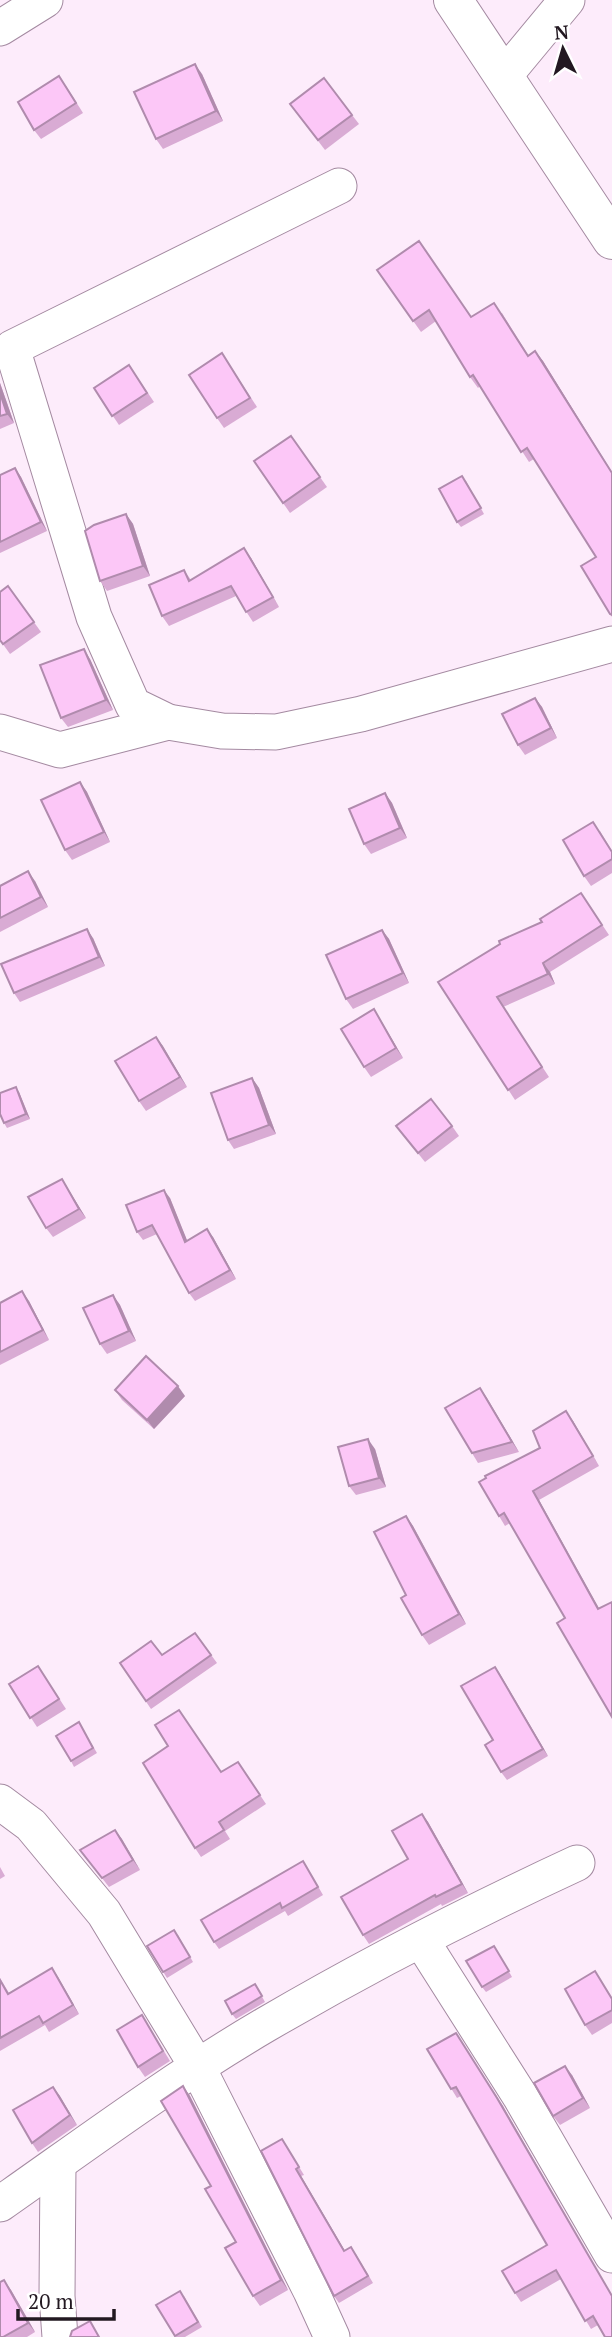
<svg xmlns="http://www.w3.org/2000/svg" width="612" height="2337" font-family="'PT Serif',serif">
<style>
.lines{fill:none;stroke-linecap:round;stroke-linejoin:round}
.minor-casing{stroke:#a48aa1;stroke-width:37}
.secondary-casing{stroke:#a48aa1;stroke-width:40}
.minor{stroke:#fff;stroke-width:35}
.secondary{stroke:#fff;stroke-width:38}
.wall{fill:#d9abd4}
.shaded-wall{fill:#b08bad}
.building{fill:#fcc7f7;stroke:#b08bad;stroke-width:2}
</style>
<rect width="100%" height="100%" fill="#fdecfb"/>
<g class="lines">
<g class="minor-casing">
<g id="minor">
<path d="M0 28 45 0"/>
<path d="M504 76 567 0"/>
<path d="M339 186 12 348 94 617 133 705 168 722 222 731 276 732 361 714 612 644"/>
<path d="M0 732 60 750 168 722"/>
<path d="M0 1802 31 1825 104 1913 198 2068 311 2291 332 2337"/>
<path d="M421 1940 520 2096 612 2255"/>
<path d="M58 2164 57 2296 60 2337"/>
<path d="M0 2204C87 2143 173 2079 265 2025 366 1966 471 1912 577 1863"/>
</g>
</g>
<g class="secondary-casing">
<path id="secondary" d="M453 0 612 240"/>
</g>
<use href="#minor" class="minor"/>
<use href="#secondary" class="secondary"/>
</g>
<g class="wall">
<path d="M202 74 223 121 163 149 156 139Z"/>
<path d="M66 86 83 113 41 139 34 130Z"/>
<path d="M290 104 352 115 359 124 325 150Z"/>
<path d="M377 270 471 317 502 313 528 355 535 351 543 361 612 472V617L581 566 596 557 534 459 529 462 480 386 478 388 470 377 436 321 421 332Z"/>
<path d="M222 353 257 407 224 428 217 418Z"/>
<path d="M129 365 154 402 119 425 94 388Z"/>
<path d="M0 383 14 423 0 429Z"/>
<path d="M291 436 327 487 290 513 254 461Z"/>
<path d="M15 468 21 477 47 531 0 553V475Z"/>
<path d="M466 481 484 514 461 527 457 522Z"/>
<path d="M126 514 133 524 150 576 107 591 100 581Z"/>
<path d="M251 558 279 607 253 622 236 596 169 626 162 616 184 570 191 580Z"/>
<path d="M8 586 41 632 10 654 0 640Z"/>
<path d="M90 659 113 710 68 727 61 718Z"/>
<path d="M535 698 542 707 557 738 525 755 518 745Z"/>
<path d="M80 782 87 792 110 842 72 860 65 850Z"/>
<path d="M385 793 392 803 407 838 371 854 364 844Z"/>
<path d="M600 831 612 851V873L591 886 584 876Z"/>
<path d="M35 881 48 907 0 932V886Z"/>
<path d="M581 893 609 935 550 972 555 984 503 1007 549 1077 515 1100 438 982 542 922Z"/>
<path d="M382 930 389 939 409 983 353 1009 346 999Z"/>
<path d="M93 938 105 966 20 1002 14 993Z"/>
<path d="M374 1009 403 1058 371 1077 364 1067Z"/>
<path d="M156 1037 187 1087 146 1111 139 1101Z"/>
<path d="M252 1078 259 1088 276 1134 234 1149 228 1140Z"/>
<path d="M19 1092 30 1119 7 1128 4 1123Z"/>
<path d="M396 1126H452L459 1136 425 1162Z"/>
<path d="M62 1179 86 1218 53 1237 46 1228Z"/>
<path d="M170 1198 187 1241 213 1237 236 1279 195 1301 189 1293 157 1234 143 1240 137 1232Z"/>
<path d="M113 1295 120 1305 136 1341 107 1354 100 1344Z"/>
<path d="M29 1301 49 1340 0 1365V1303Z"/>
<path d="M480 1388 519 1452 478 1463 472 1453Z"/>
<path d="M115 1390 185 1396 154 1429 122 1400Z"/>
<path d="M573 1421 599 1466 539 1500 612 1717 565 1618 510 1523 505 1526 499 1516 540 1448Z"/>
<path d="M375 1449 386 1487 356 1495 349 1486Z"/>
<path d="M406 1516 413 1526 466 1624 429 1645 422 1635 406 1595Z"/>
<path d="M195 1633 217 1663 151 1709 120 1663 162 1655Z"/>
<path d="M38 1666 66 1709 37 1727 9 1684Z"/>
<path d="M495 1667 548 1756 507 1780 501 1772 493 1740Z"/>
<path d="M82 1728 97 1753 74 1767 71 1761Z"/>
<path d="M238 1762 266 1804 225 1831 230 1839 201 1857 195 1848 221 1772Z"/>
<path d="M422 1814 428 1822 468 1893 442 1906 441 1904 369 1944 363 1935 408 1859Z"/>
<path d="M115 1830 140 1870 109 1887 80 1850Z"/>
<path d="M0 1867 5 1876 0 1879Z"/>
<path d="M308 1869 323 1895 288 1916 285 1911 219 1949 214 1942Z"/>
<path d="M178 1935 193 1962 167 1978 147 1946Z"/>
<path d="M497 1951 512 1977 486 1992 482 1987Z"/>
<path d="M52 1968 79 2014 49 2032 45 2025 0 2051V1978L9 1993Z"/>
<path d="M595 1971 612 1998V2023L592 2035 585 2025Z"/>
<path d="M255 1984 265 2002 236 2019 232 2014Z"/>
<path d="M148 2025 170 2061 145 2077 138 2067Z"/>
<path d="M427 2049 503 2106 598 2325 591 2329 561 2279 521 2302 515 2293 547 2245 461 2096 457 2098Z"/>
<path d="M572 2075 590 2108 560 2125 553 2116Z"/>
<path d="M183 2086 190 2096 288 2290 260 2306 253 2296 236 2242 211 2186Z"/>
<path d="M53 2087 77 2125 38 2152 32 2143Z"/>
<path d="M282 2139 304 2175 301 2176 345 2251 356 2254 373 2283 339 2303 334 2296Z"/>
<path d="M11 2290 35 2332 27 2337H0Z"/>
<path d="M184 2296 202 2327 185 2337H176L156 2305Z"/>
</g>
<g class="shaded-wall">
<path d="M195 64 202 74 223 121 216 111Z"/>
<path d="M535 351 543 361 612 473Z"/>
<path d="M0 383 14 423 7 414 0 393Z"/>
<path d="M15 468 21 477 47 531 41 522Z"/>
<path d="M126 514 133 524 150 576 143 566Z"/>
<path d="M244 548 251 558 279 607 273 597Z"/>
<path d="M84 649 90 659 113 710 106 700Z"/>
<path d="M535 698 542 707 557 738 551 728Z"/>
<path d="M80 782 87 792 110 842 104 832Z"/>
<path d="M385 793 392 803 407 838 400 828Z"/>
<path d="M28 871 35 881 48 907 41 897Z"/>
<path d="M87 929 93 938 105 966 99 957Z"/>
<path d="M382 930 389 939 409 983 403 973Z"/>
<path d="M543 963 550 972 555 984 548 974Z"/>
<path d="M374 1009 380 1019 403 1058 396 1048Z"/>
<path d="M156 1037 163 1046 187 1087 180 1077Z"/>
<path d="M252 1078 259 1088 276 1134 269 1125Z"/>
<path d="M16 1087 19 1092 30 1119 26 1114Z"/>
<path d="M62 1179 68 1189 86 1218 79 1209Z"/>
<path d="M164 1190 170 1198 191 1250 185 1242Z"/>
<path d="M207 1229 213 1237 236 1279 230 1270Z"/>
<path d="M22 1291 29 1301 49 1340 43 1330Z"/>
<path d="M113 1295 120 1305 136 1341 129 1331Z"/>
<path d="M178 1386 185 1396 154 1429 147 1420Z"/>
<path d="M480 1388 487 1398 519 1452 512 1442Z"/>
<path d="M566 1411 573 1421 599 1466Z"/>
<path d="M368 1439 375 1449 386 1487 379 1478Z"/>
<path d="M533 1491 539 1500 605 1619 598 1609Z"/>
<path d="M406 1516 413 1526 466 1624 459 1614Z"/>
<path d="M495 1667 500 1674 548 1756 543 1749Z"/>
<path d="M422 1814 428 1822 468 1893 462 1884Z"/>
<path d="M115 1830 122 1839 140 1870 133 1860Z"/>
<path d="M52 1968 58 1977 79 2014 73 2005Z"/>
<path d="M461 2041 503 2106 612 2296Z"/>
<path d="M565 2066 572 2075 590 2108 583 2098Z"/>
<path d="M183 2086 190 2096 288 2290 281 2280Z"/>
<path d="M53 2087 60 2096 77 2125 70 2115Z"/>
<path d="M296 2169 301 2176 349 2258 344 2251Z"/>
<path d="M4 2280 11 2290 35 2332 28 2323Z"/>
</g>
<g class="building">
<path d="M195 64 216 111 156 139 134 92Z"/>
<path d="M59 76 76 103 34 130 18 102Z"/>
<path d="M324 78 352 115 318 140 290 104Z"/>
<path d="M419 241 471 317 494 303 528 356 535 351 612 473V615L610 614 581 566 596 557 527 448 521 452 473 375 470 377 429 310 413 321 377 270Z"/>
<path d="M222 353 250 398 217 418 189 375Z"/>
<path d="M129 365 147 393 112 416 94 388Z"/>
<path d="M0 393 7 414 0 416Z"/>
<path d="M291 436 320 477 283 503 254 461Z"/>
<path d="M15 468 41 522 0 542V475Z"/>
<path d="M462 476 481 508 457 522 439 489Z"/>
<path d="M126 514 143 566 100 581 85 531 94 525Z"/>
<path d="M244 548 273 597 246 612 231 586 162 616 149 585 184 570 189 581Z"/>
<path d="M8 586 34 622 3 644 0 640V592Z"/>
<path d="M84 649 106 700 61 718 40 665Z"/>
<path d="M535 698 551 728 518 745 502 714Z"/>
<path d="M80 782 104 832 65 850 41 800Z"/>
<path d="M385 793 400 828 364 844 349 809Z"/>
<path d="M593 822 612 852V859L584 876 563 840Z"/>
<path d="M28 871 41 897 0 918V886Z"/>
<path d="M581 893 602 925 543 963 548 974 497 997 542 1067 508 1090 438 982 500 944 499 941 542 922 540 919Z"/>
<path d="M87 929 99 957 14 993 1 964Z"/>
<path d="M382 930 403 973 346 999 326 955Z"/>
<path d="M374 1009 396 1048 364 1067 341 1029Z"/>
<path d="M156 1037 180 1077 139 1101 115 1061Z"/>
<path d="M252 1078 269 1125 228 1140 211 1093Z"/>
<path d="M16 1087 26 1114 4 1123 0 1114V1093Z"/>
<path d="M431 1099 452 1126 418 1153 396 1126Z"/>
<path d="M62 1179 79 1209 46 1228 28 1197Z"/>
<path d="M164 1190 185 1242 207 1229 230 1270 189 1293 152 1225 137 1232 126 1205Z"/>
<path d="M22 1291 43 1330 0 1352V1303Z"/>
<path d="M113 1295 129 1331 100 1344 83 1308Z"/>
<path d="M146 1356 178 1386 147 1420 115 1390Z"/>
<path d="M480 1388 512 1442 472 1453 445 1408Z"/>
<path d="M566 1411 593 1456 533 1491 598 1609 612 1602V1717L557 1623 565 1618 504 1513 499 1516 479 1482 486 1478 485 1476 540 1448 533 1431Z"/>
<path d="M368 1439 379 1478 349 1486 338 1447Z"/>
<path d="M406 1516 459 1614 422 1635 401 1598 406 1595 374 1532Z"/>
<path d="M195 1633 211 1655 146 1701 120 1663 151 1641 162 1655Z"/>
<path d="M38 1666 59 1699 30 1718 9 1684Z"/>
<path d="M495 1667 543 1749 501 1772 485 1745 493 1740 461 1686Z"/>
<path d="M179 1710 221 1772 238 1762 260 1795 219 1822 224 1830 195 1848 143 1763 168 1746 155 1725Z"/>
<path d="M79 1722 93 1748 71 1761 56 1736Z"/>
<path d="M422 1814 462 1884 436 1897 435 1895 363 1935 341 1897 408 1859 392 1831Z"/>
<path d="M115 1830 133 1860 102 1878 80 1850Z"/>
<path d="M303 1861 318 1887 282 1908 280 1903 214 1942 201 1920Z"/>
<path d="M174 1930 190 1957 163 1972 147 1946Z"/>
<path d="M494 1946 509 1971 482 1987 466 1961Z"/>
<path d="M52 1968 73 2005 43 2023 39 2016 0 2038V1980L8 1994Z"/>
<path d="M595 1971 612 1999V2010L585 2025 565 1989Z"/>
<path d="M255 1984 262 1996 232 2014 225 2001Z"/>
<path d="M142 2015 163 2051 138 2067 117 2030Z"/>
<path d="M456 2033 497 2098 612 2296V2337H605L593 2316 585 2321 556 2270 515 2293 502 2271 547 2245 456 2087 451 2089 427 2049Z"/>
<path d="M565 2066 583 2098 553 2116 534 2083Z"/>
<path d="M183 2086 281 2280 253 2296 225 2248 236 2242 205 2189 211 2186 161 2101Z"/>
<path d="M53 2087 70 2115 32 2143 13 2110Z"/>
<path d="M282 2139 299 2167 296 2169 344 2251 351 2247 368 2276 334 2296 261 2151Z"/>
<path d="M4 2280 28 2323 3 2337H0V2282Z"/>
<path d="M180 2291 198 2322 175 2336 156 2305Z"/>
<path d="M90 2321 99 2337H70L72 2331Z"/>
</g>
<g transform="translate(563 49) rotate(355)" stroke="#ffffff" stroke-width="5" paint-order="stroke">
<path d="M0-5L12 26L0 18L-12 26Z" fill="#221821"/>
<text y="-10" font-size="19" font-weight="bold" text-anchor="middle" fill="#221821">N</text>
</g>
<path d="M18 2309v10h96v-10" fill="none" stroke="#221821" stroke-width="3.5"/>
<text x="28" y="2309" font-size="21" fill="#221821" stroke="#ffffff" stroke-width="5" paint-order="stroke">20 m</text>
</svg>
